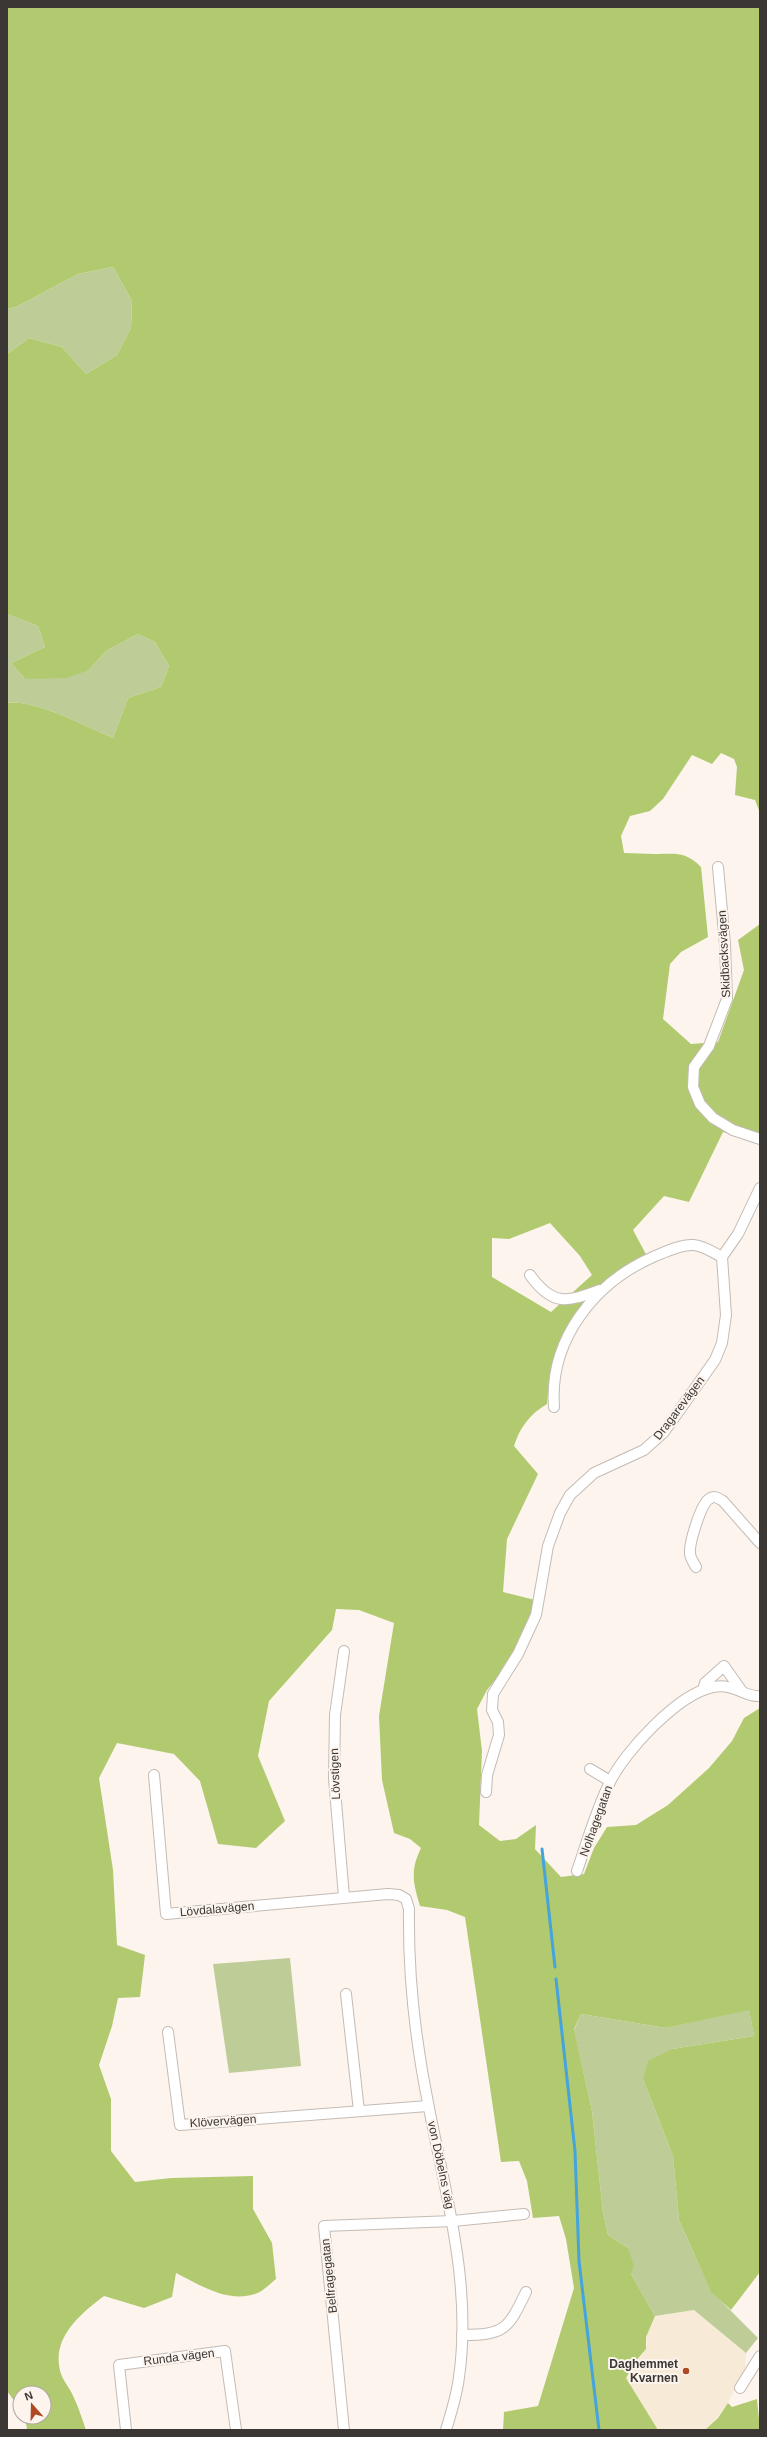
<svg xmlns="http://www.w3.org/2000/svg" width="767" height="2437" font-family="Helvetica,sans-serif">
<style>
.education{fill:#f7ead6}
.green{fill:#becd97}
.forest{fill:#b2ca6f;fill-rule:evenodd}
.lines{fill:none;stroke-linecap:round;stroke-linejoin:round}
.stream{stroke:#45a4db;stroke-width:3}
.minor-casing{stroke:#c3bbb5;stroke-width:12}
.minor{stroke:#fff;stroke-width:10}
.poi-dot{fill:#af4823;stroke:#fcf4ed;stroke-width:1.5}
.labels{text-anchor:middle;stroke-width:4;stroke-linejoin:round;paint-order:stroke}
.street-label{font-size:12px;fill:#3a3735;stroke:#fcf4ed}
.poi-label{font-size:12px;font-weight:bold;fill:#3a3735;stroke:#fcf4ed;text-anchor:end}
</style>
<rect width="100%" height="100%" fill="#fcf4ed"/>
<path class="education" d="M694 2310 746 2353 745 2369 728 2403 709 2428 705 2430H658L626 2378 635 2362 643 2354 647 2344 646 2337 655 2316Z"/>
<g class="green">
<path d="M113 267 132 301 131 328 117 355 86 374 62 347 29 338 7 354V309L16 307 78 274Z"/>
<path d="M7 614 38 626 45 647 11 663 25 679 89 670 106 651 138 634 155 642 169 666 161 687 128 698 113 738C87 727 35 699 7 703Z"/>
<path d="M290 1958 301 2066 229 2073 213 1964Z"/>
<path d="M749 2009 754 2036 672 2049 643 2079 673 2156 679 2220 694 2254 711 2291 758 2338 746 2353 694 2310 655 2316 631 2274 628 2248 608 2235 603 2212 592 2111 574 2030 581 2014 666 2028Z"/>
</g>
<g class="forest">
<path d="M7 7H760V813L755 800 735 795 737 767 734 759 721 753 712 764 692 755 663 799 650 811 630 816 621 836 624 853C634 853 645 854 655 854 676 854 685 851 701 867L708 937 681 952 670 964 663 1019 691 1044 718 1042 744 970 738 940 760 924V1143L723 1132 689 1202 664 1196 633 1230 648 1258C628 1274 571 1315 562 1336 552 1358 549 1380 547 1404 530 1414 520 1427 514 1446L538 1474 507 1539 503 1592 535 1600 532 1618 519 1651 487 1690 477 1709 482 1751 479 1825 500 1841 516 1839 536 1825 535 1849 561 1877 584 1874 594 1848 607 1827 636 1825 668 1805 709 1768 732 1741 744 1718 760 1708V2272L731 2310 711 2292 679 2220 673 2156 643 2079 648 2061 672 2049 754 2036 749 2010 666 2028 581 2014 574 2029 592 2111 603 2212 608 2235 628 2248 634 2266 631 2274 655 2316 646 2337V2349L635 2362 626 2378 658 2430H503L504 2412 538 2406 574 2288 566 2239 559 2216 533 2218 527 2181 519 2161 501 2162 465 1917 447 1910 420 1906C413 1882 410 1871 421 1848L410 1839 394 1833 382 1780 379 1716 394 1623 359 1610 336 1609 332 1630 269 1701 258 1756 285 1821 256 1848 218 1844 200 1781 174 1754 117 1743 99 1778 113 1870 117 1945 145 1955 140 1997 118 1998 112 2026 99 2065 111 2099V2151L135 2182 171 2178 253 2176V2209L272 2243 276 2279C270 2284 262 2292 255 2294 227 2303 200 2285 176 2273L172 2297 144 2308 104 2296C79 2315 50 2339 61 2374 64 2382 71 2390 74 2398 79 2408 82 2419 86 2430H27L25 2417H44V2393H20V2409L7 2391V703C35 699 87 727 113 738L128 698 161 687 169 666 155 642 138 634 106 651 89 670 67 678 25 679 11 663 45 647 38 626 7 614V354L29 338 62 347 86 374 117 355 131 328 132 301 113 267 78 274 16 307 7 309ZM550 1223 580 1256 592 1275 551 1312 492 1277V1238L509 1239Z"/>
<path d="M757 2399 760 2430H705L718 2418 728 2403 732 2407Z"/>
</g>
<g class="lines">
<g class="stream">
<path d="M542 1849 555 1967"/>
<path d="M556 1979 575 2151 579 2261 599 2430"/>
</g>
<g class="minor-casing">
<g id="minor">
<path d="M718 867 725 944 727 999 709 1046 694 1067 693 1087 700 1104 713 1118 733 1130 760 1139"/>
<path d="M530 1275C553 1307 567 1302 600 1290"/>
<path d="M554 1407C549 1340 594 1283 653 1257 665 1252 681 1244 694 1245 704 1246 714 1253 722 1257"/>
<path d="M696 1567C694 1563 690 1558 690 1553 689 1543 701 1504 709 1499 714 1495 718 1498 723 1501L760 1543"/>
<path d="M344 1651 335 1715 334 1778 344 1897"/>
<path d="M703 1690 705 1683 724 1666 741 1690"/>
<path d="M590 1769 610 1781"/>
<path d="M154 1775 166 1914 388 1894 399 1895 406 1899 409 1909C408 1974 416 2045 429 2108 446 2196 472 2286 459 2377 457 2395 451 2413 446 2430"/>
<path d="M486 1792 487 1775 499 1735 498 1722 492 1710 493 1694 518 1654 536 1615 548 1546 560 1513 570 1495 594 1473 644 1450 664 1432 715 1360 722 1343 726 1315 722 1257 738 1234 760 1188"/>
<path d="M577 1871C587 1842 596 1810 610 1782 625 1751 678 1694 713 1687 735 1683 746 1698 760 1696"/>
<path d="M346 1994 359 2111"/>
<path d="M168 2032 180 2125 428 2106"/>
<path d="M462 2335C505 2335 508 2329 526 2292"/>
<path d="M740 2388 760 2356"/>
<path d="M126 2430 119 2365 225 2351 236 2430"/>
<path d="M344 2430 324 2226 453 2221 524 2214"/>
</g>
</g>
<use href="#minor" class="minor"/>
</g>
<circle class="poi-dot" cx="686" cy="2371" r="4"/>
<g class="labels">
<g class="street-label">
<text transform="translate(724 954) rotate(-93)" y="4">Skidbacksvägen</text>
<text transform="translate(679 1408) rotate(-53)" y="4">Dragarevägen</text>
<text transform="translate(335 1774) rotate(-92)" y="4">Lövstigen</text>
<text transform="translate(596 1821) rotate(-70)" y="4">Nolhagegatan</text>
<text transform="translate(217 1909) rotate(-5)" y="4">Lövdalavägen</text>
<text transform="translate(223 2121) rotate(-4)" y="4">Klövervägen</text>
<text transform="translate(441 2165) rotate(78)" y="4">von Döbelns väg</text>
<text transform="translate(329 2276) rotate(-96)" y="4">Belfragegatan</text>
<text transform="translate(179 2357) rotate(-7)" y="4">Runda vägen</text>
</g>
<g class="poi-label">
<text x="678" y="2368">Daghemmet<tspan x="678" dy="14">Kvarnen</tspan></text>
</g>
</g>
<rect width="767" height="2437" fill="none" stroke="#3a3735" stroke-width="16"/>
<g transform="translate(32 2405) rotate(340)"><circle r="19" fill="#fcf4ed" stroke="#aea8a3"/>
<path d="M0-3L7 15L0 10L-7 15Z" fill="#af4823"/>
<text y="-6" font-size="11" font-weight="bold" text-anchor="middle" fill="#3a3735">N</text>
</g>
</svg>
